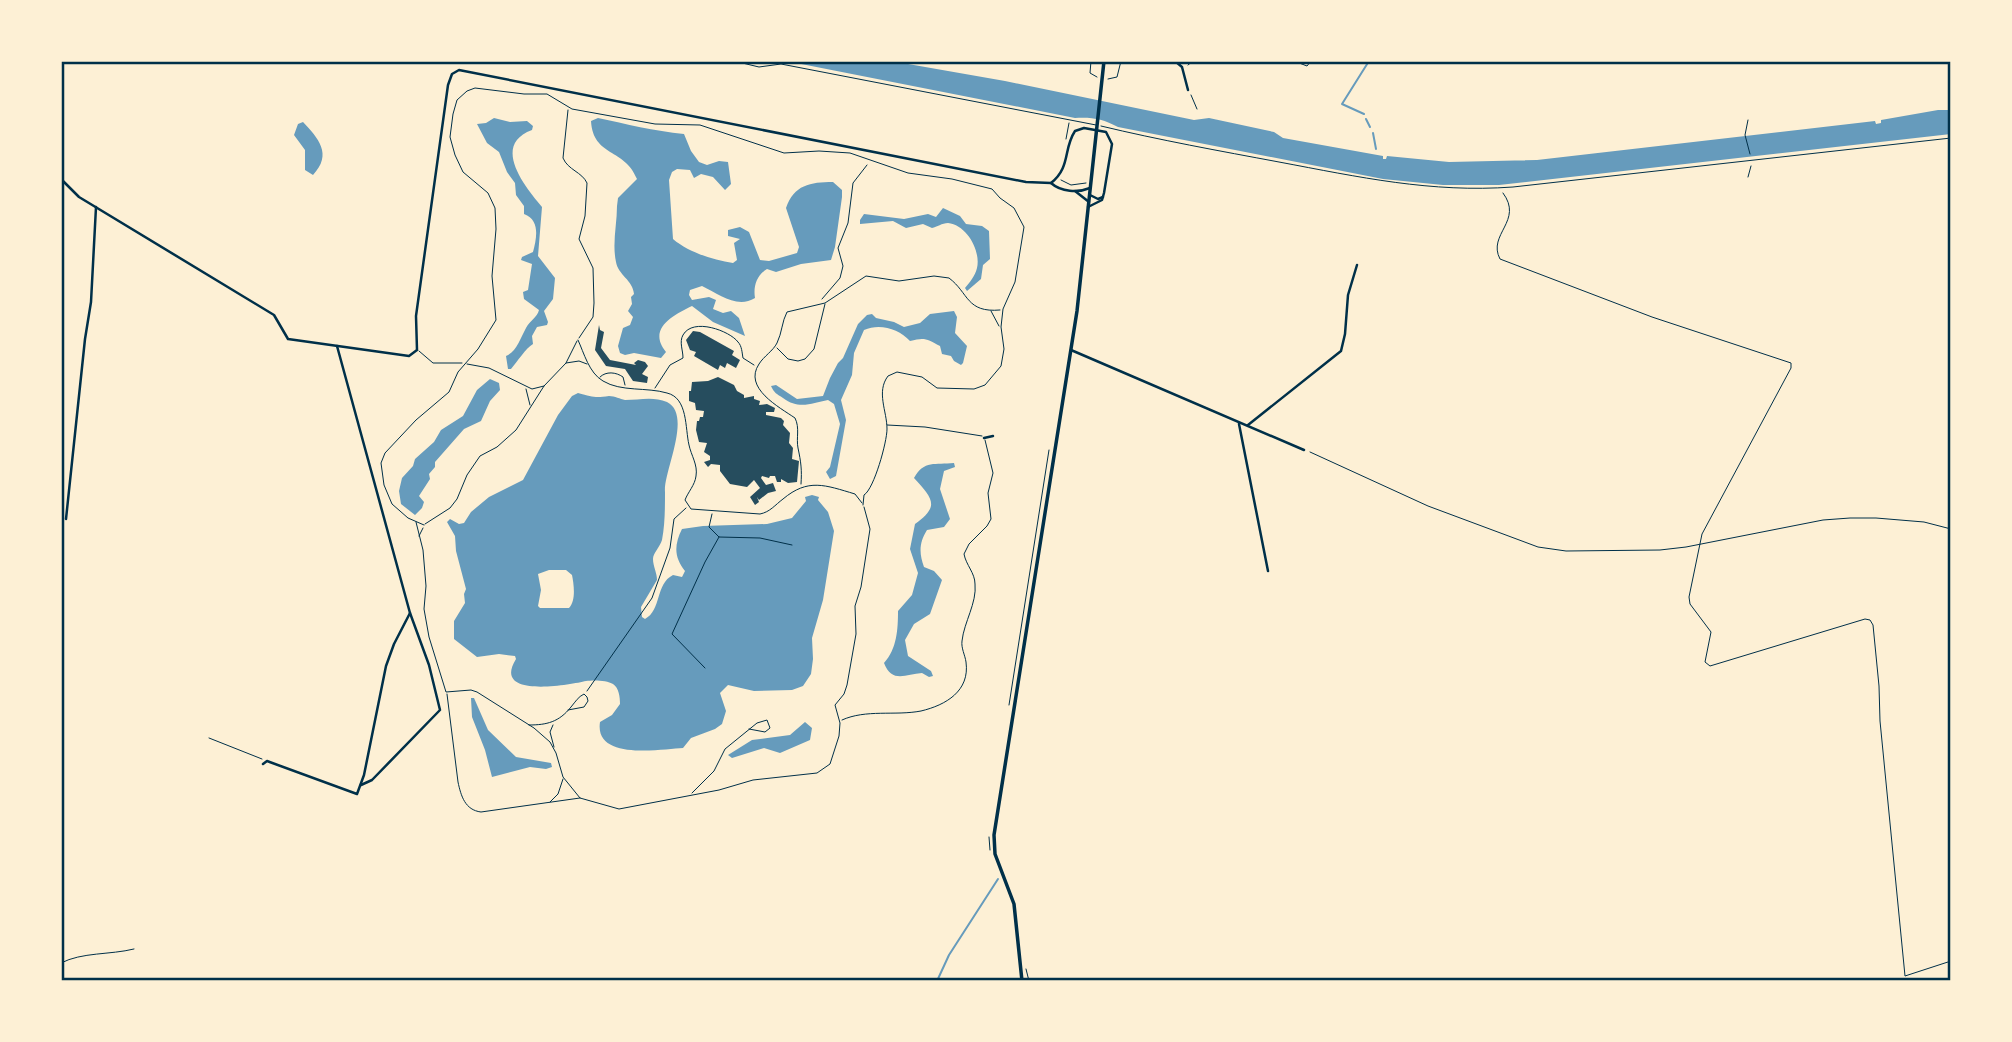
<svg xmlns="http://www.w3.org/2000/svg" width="2012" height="1042" font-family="'Open Sans',sans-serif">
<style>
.water{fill:#669bbc;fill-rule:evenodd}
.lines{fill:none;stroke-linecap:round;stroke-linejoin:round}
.stream{stroke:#669bbc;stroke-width:2}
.building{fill:#264d5e}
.path{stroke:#003049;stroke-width:1}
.service{stroke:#003049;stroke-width:1}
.minor{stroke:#003049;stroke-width:2.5}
.secondary{stroke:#003049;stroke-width:3.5}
.neatline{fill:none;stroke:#003049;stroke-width:2.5}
</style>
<rect width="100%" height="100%" fill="#fdf0d5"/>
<g class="water">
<path d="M786 61H891L1005 81 1194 120 1209 118 1274 132 1283 138 1383 156V159H1386L1387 156 1449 162 1537 160 1875 121 1876 124 1881 123V120L1938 110H1951V134L1499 185H1443L1383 179 1118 127C1103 119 1092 117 1075 118Z"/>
<path d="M494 118 510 122 527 121 533 126 532 130C491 145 525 187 542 207L538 256 555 278 553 299 544 311 548 322 547 325 537 327 532 336 533 344C526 348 517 362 511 369H508L506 356C517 351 520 339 526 328 530 320 537 318 539 310L524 299 523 292 528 290 532 264 521 260 522 257 533 252C537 237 540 220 524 214V206L516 195 515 183 507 172 499 152 487 143 477 124 486 123Z"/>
<path d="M598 118C626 124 654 131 684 134L691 151 699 162 707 165 719 161 728 162 731 184 725 190 713 177 701 174 694 178 690 170 677 169 672 172 669 180 673 239C688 252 713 260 733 263L737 260 734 243 740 239 728 236V230L740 227 749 232 760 260 769 261 797 253 799 247 786 208C794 185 810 182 833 182L842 190V197L835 247 831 260 801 264 776 272 767 269C757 275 753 286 755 298 737 309 719 294 702 286L690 290 689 295 692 300 709 297 716 300 713 309 723 313 731 311 739 318 745 336 713 322 692 306C673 315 647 329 666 352L661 358 634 353 625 355 620 353 618 346 623 328 630 325 633 317 628 311 632 304 631 297 634 294C633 280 618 275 616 262 612 243 617 225 617 206L618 198 637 179C625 148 593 157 591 121Z"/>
<path d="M303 122C318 138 333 154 313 175L305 170V150L294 135 298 124Z"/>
<path d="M943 208 960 216 966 224 982 226 989 231 990 259 983 265 981 279 967 291 965 288C970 282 975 276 977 268 981 251 967 225 948 223 942 223 937 227 932 228L923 224 906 228 893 221 860 224V220L864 214 904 219 928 214 936 217Z"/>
<path d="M954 311 957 317 955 333 967 346 963 363 961 365 954 361 951 356 942 354 940 346C927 339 925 337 910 341 899 329 880 323 864 330L854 353 852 375 841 400 846 420 836 476 830 479 826 472 830 467 840 424 834 404 828 400C812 403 799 410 783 398 777 394 774 393 771 386L776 385 797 399 823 396 830 378 838 363 843 358 858 324 867 315 872 314 876 318 894 322 904 327 920 323 930 314Z"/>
<path d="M490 379 499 383 500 390 490 401 481 421 464 429 435 462V467L429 474 430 479 419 496 424 502 422 508 415 515 401 504 399 491 402 478 413 466 415 459 434 442 441 430 463 416 477 390Z"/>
<path d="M578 393C593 397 595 398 609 396 615 396 620 399 625 400 639 400 653 396 667 402 693 415 663 472 665 492 665 507 665 525 662 540 660 547 653 553 653 559 653 566 657 573 657 580L641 607 642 617 645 619C662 610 655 584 673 575L682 577 685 571C674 557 674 545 682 529L703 526 767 524 792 518 806 501 805 497 812 495 819 497 818 500 828 512 834 531 823 600 812 638 813 659 811 674 803 686 792 690 754 691 728 685 720 693 726 711 722 724 715 729 691 738 683 748C662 749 594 761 600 722L612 715 620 704C620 697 619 688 613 684 607 680 593 680 586 681 569 685 491 699 516 659L515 656 499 654 477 657 454 639V621L465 603 464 594 466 589 456 551 455 536 447 522 450 519 459 524 464 523 471 512 489 497 523 480 558 415 572 396ZM549 570H566L572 575C574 585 576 601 569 608H540L538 606 541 590 538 574Z"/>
<path d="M954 463 955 467 944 471 940 489 950 519 944 527 927 530C919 543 919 553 924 567L934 571 942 580 930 614 914 624 905 640 908 656 931 671 933 676 929 677 922 673C906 674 892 684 884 663 897 649 898 629 898 611L912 595 918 573 910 549 915 524C940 506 933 499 914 478 924 460 935 465 954 463Z"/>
<path d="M471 698H474L488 730 516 757 551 763 552 767 546 769 530 767 492 777 485 750 472 717Z"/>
<path d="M805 722 812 728 810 740 780 753 764 748 732 758 728 755 752 740 790 735Z"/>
</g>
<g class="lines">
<g class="stream">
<path d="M1364 114 1342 104 1369 61"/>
<path d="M1366 119 1370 127"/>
<path d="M1373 133 1376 149"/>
<path d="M937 981 949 955 998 879"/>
</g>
</g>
<g class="building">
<path d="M599 325 600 330 604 332 601 348 610 360 636 365 634 363 638 360 645 362 648 366 642 374 648 377 647 383 633 381 625 369 606 366 595 350Z"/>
<path d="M693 331 700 332 734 351 732 355 740 360 736 368 727 363 725 368 720 365 718 370 694 356 696 352 690 350 686 340Z"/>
<path d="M718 377 734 385 737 391 744 395V398L754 396V399L760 401 759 405 767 404 775 408 774 412H766V415L781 418 784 421 783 425 790 433 789 443 793 448 792 459 799 461 797 482 788 483 781 479V482H777L775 476H770L769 478 762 476 761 478 766 485 773 483 776 491 768 493 759 500 757 497 759 502 755 505 750 497 760 488 754 480 747 487 730 484 720 471V465L711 464 708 467 704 462 710 460V456L704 452 707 443 699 442 696 430 697 421H699L700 417H703L704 411 696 410 695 403 689 401V391H691L692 382 708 381Z"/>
</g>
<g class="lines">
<g class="path">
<path d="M1091 61 1090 73 1097 77"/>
<path d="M1294 61 1307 66 1311 61"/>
<path d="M1188 65 1193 61"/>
<path d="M1108 79 1117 77 1121 61"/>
<path d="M1191 95 1197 109"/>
<path d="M1748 120 1745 135 1750 154"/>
<path d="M1066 139 1069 123"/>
<path d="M1748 177 1751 166"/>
<path d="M1061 180 1071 185 1086 183"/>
<path d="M1503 193C1524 221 1487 234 1500 259L1652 317 1791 363V368L1702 534 1689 597 1690 604 1711 632 1705 662 1710 666 1865 619 1870 620 1873 625 1879 686 1880 721 1905 976 1951 961"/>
<path d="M822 299 840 278 843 266 838 248 848 223 853 183 867 165"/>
<path d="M1310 452 1428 506 1538 547 1566 551 1660 550 1686 547 1823 520 1850 518H1876L1924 522 1951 529"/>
<path d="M712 514 709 527 719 537 760 538 792 545"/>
<path d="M705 668 672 634 705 562 719 537"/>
<path d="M587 691 652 598 670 548 674 519 686 508"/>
<path d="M1009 705 1049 450"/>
<path d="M209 738 262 759"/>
<path d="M989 837 990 850"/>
<path d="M61 963C82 952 110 955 134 949"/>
<path d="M1026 969 1029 981"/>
</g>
<g class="service">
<path d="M734 61 759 67 781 64 1096 125"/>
<path d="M568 110 563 158C568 170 582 172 587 183L585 216 579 239 593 268 594 303 593 317 579 338"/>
<path d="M1101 126C1159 140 1220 151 1279 162 1359 177 1431 193 1513 187L1951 138"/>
<path d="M991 311 999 326"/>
<path d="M578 340C584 353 589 373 603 381 621 392 647 387 667 393 688 398 685 428 689 445 691 455 698 465 696 476 695 485 688 492 685 500L691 509 760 514C770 512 775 505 783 499 808 478 825 485 855 494L862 503"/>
<path d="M777 348 788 359 798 361 805 359 814 349 825 304"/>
<path d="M419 351 433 363H462"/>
<path d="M566 363 577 341"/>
<path d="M467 364 489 368 532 389 544 386"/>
<path d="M600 377C606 371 616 372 623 377L625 385"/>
<path d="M655 388 670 365 683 358C683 350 679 342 683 335 693 317 730 331 738 342 742 346 742 353 743 358L754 365"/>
<path d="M526 389 530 405"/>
<path d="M887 425 925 427 982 436"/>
<path d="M801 484C802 470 801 462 798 448 796 438 800 428 795 418 779 407 743 388 759 364 764 356 773 351 777 343 782 333 782 321 787 312L825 303 866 276 899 281 934 276 949 278C969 293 966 313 1000 310"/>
<path d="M416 522 423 550 426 586 424 609 429 637 446 692 471 690 477 692 534 728 550 742 556 753 563 777 580 798 619 809 719 790 753 780 817 773 830 764 839 736 840 723 835 705 844 694 847 685 856 634 855 606 861 587 870 529 864 507"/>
<path d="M425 524 450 508 457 499 467 475 480 456 497 447 516 430 544 386 566 363 579 361 587 364"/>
<path d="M424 525 408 518 392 504 384 485 381 463 385 453 416 420 449 392 458 372 478 349 496 320 492 276 496 229 495 208 488 193 463 172 455 155 450 137 453 114 457 100 467 91 475 88 524 94H547L572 109 655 124 700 125 784 153 819 151 850 153 908 173 952 179 992 189 1000 198 1014 208 1024 227 1015 282 1003 309 1001 327 1004 349 1001 366 985 385 974 389 937 388 922 377 897 372 888 376C876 392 887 411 887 429 887 442 874 489 864 495L863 505"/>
<path d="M419 536 423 528"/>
<path d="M447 694 458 782C461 796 465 810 481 812L580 798"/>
<path d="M842 720C866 709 895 716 921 711 946 705 970 691 966 662 965 655 961 648 962 641 964 622 977 603 975 584 975 573 966 565 964 554L969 544 987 526 991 519 988 493 993 473 985 440"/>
<path d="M529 725C547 725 559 722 571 707 576 701 578 697 584 694L587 697 588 701 584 707 568 710"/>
<path d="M553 725 550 732 554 747"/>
<path d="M692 793 714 771 725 749 757 723 767 720 770 728 765 732 749 729"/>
<path d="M550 802 558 794 563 779"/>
</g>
<g class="minor">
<path d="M1175 61 1182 67 1188 90"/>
<path d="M61 179 79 197 274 315 288 339 409 356 417 350 416 316 448 85 452 74 459 70 1026 182 1051 183C1061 192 1078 193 1090 188"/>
<path d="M1051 183C1071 167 1063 149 1075 131L1084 128 1106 132 1112 144 1104 193 1102 200 1088 207"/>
<path d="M1075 191 1089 202"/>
<path d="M1090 195 1098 199 1103 197"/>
<path d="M1071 350 1304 450"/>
<path d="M1239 424 1268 571"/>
<path d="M1248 425 1341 351 1345 334 1348 295 1357 265"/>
<path d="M984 438 993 436"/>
<path d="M66 519 85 339 91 302 96 207"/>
<path d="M263 764 267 761 357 794 364 775 386 666 394 644 410 613 337 346"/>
<path d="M361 785 372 780 440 710 429 665 410 613"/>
</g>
<path class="secondary" d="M1022 981 1014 904 995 854 994 835 1077 311 1104 61"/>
</g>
<rect width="2012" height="1042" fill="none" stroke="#fdf0d5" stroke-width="126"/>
<rect x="63" y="63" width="1886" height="916" class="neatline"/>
</svg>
